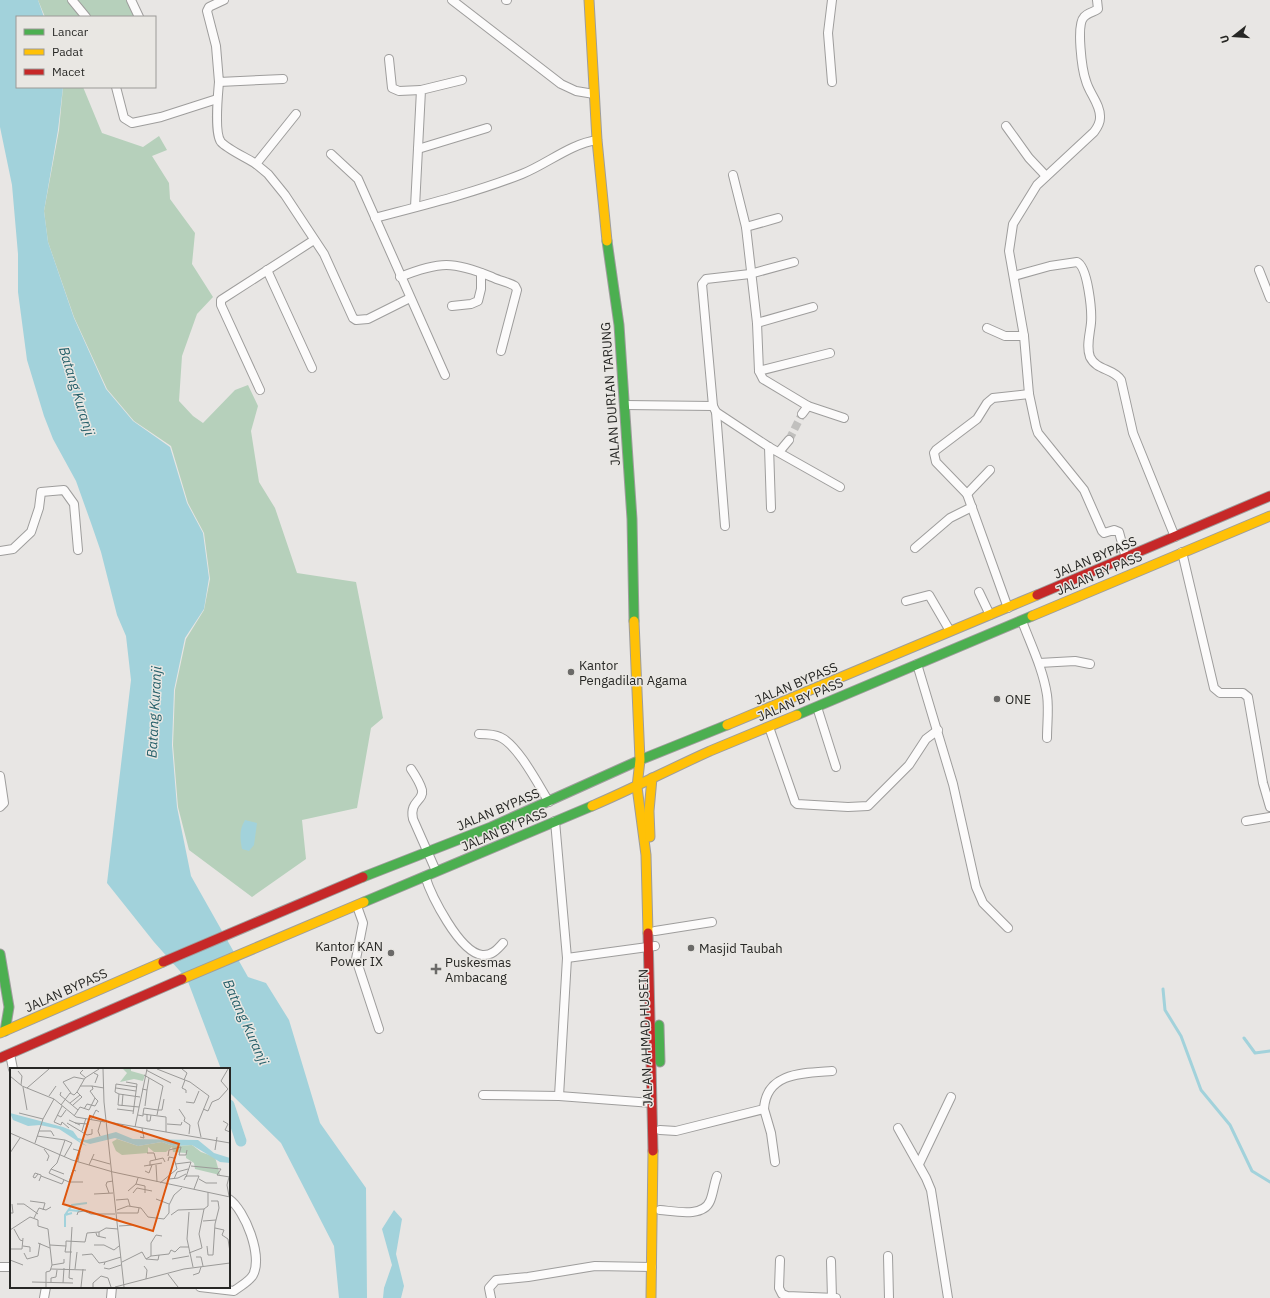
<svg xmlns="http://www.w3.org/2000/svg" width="1270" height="1298" font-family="'IBM Plex Sans',sans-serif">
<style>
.forest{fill:#b6d0bb}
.water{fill:#a2d2db}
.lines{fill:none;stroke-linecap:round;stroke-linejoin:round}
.stream{stroke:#a2d2db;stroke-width:3}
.canal{stroke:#a2d2db;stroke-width:11}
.street-tunnel{stroke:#c1c0be;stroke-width:8;stroke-dasharray:8 4;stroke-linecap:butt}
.street-casing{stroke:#9e9d9c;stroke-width:10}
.fast-casing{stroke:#9e9d9c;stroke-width:11}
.slow-casing{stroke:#9e9d9c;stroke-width:11}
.jam-casing{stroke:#9e9d9c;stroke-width:11}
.street{stroke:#fcfbfb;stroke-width:8}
.fast{stroke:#4caf50;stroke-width:9}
.slow{stroke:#ffc107;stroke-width:9}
.jam{stroke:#c62828;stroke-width:9}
.poi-dot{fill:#6b6a68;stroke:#e9e7e3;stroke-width:1.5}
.labels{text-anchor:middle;stroke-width:3;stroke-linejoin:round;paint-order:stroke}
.street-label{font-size:13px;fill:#272725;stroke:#e9e7e3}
.poi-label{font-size:13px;fill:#272725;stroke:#e9e7e3;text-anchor:start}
.water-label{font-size:14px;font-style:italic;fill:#26606a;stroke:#e9e7e3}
.inset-river{fill:none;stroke:#a2d2db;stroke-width:2}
.inset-road{fill:none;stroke:#9b9a98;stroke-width:1}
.view{fill:#de560d;fill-opacity:0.15;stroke:#de560d;stroke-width:2}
.inset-edge{fill:none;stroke:#272725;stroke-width:2}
</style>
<rect width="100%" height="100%" fill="#e8e6e4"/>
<g class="forest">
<path d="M38 0H136L137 17H45Z"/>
<path d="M63 87H83L102 133 143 147 159 136 167 150 152 156 169 183 170 199 195 233 192 264 213 297 197 314 182 356 179 401 193 416 203 423 235 390 248 385 258 406 251 431 259 482 275 508 297 573 356 582 383 718 371 728 357 808 302 820 306 859 252 897 189 850 178 807 173 745 175 690 186 639 204 610 210 579 204 533 188 503 171 446 134 421 107 389 74 317 48 242 44 211 59 130Z"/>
</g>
<g class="water">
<path d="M0 0H38L44 17H17V87H63L58 130 44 211 48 242 74 318 106 389 133 421 170 447 187 503 203 533 209 578 204 609 185 638 174 690 172 745 177 807 191 876 248 977 266 983 289 1020 320 1123 366 1188 367 1298H339L334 1246 281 1143 231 1094 229 1089V1069H221L187 979 154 942 107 883 131 680 126 636 117 615 101 552 91 523 76 481 53 439 44 416 27 360 18 292V254L12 185 0 127Z"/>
<path d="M245 820 257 823 254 845 249 851 242 849C240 838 239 830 245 820Z"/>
<path d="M394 1210 402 1219 396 1254 404 1286 401 1298H383L384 1288 392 1265 382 1229Z"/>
</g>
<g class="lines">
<g class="stream">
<path d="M1163 989 1165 1010 1181 1036 1201 1090 1230 1125 1252 1171 1270 1182"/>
<path d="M1244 1038 1255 1053 1270 1051"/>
</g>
<path class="canal" d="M229 1105 241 1141"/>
<path class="street-tunnel" d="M789 440 802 414"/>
<g class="street-casing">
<g id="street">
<path d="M72 0 86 17"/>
<path d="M131 0 139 17"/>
<path d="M224 0 209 7 207 11 216 46 219 82 283 79"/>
<path d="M452 0 561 84 576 91 594 94"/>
<path d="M506 0H507"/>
<path d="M1097 0 1098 9C1094 12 1087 13 1084 17 1076 25 1082 70 1086 81 1089 93 1101 105 1100 118 1100 124 1097 128 1094 132L1037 185 1013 224 1009 251 1024 336 1029 394 1036 427 1038 433 1084 490 1102 531 1104 533 1114 530 1119 532 1126 558"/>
<path d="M389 59 392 88 399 91 421 90"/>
<path d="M219 82C218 94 214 133 221 142 227 149 247 158 256 164"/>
<path d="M832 82 828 33 832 0"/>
<path d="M116 87 124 118 132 123 161 117 217 99"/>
<path d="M296 114 256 164 268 174 285 195 324 254 353 318 356 320 368 319 410 298"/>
<path d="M1006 126 1029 158 1046 176"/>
<path d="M418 149 487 128"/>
<path d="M331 154 358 179 445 375"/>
<path d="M733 175 746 227 757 323 759 371 763 379 808 406 844 418"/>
<path d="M415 207 421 90 462 80"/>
<path d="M375 218C424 205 474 193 522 174 547 164 570 144 597 140"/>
<path d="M746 227 778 218"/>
<path d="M267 270 312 368"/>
<path d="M1259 270 1270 298"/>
<path d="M1014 276 1050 266 1077 262C1088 267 1092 311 1091 323 1090 334 1086 346 1090 357 1097 371 1113 368 1121 380L1133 433 1175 537"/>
<path d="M400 277C440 261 453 261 492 277 500 281 508 282 515 286L517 290 501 351"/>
<path d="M452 306 471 304 478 301 481 289V273"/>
<path d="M757 323 813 307"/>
<path d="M987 328 1005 336H1024"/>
<path d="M759 371 830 353"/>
<path d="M260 390 221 305V300L314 240"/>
<path d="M625 405 713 406 716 412 769 447 840 487"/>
<path d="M713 406 702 284 706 279 750 274 794 262"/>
<path d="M716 412 725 526"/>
<path d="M802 414 808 406"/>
<path d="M769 447 771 508"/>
<path d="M779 452 789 440"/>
<path d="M967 494 990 470"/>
<path d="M915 548 950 518 972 507"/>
<path d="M0 551 13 549 31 532 39 508 41 492 64 490 74 504 78 550"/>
<path d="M1182 552 1214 688 1220 693H1243L1248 697 1263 783 1270 807"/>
<path d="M979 592 990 615"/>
<path d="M906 601 929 595 950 631"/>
<path d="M1008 608 967 494 936 462 934 453 936 450 977 419 987 403 993 398 1029 394"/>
<path d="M1022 621C1031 645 1043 669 1047 695 1049 709 1047 724 1047 738"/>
<path d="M1039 663 1075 661 1090 664"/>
<path d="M917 664 953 784 976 887 983 903 1008 928"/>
<path d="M817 707 836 767"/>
<path d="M769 727 795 802 797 804 848 807 868 806 909 765 926 739 938 730"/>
<path d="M479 734C486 734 494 734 500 737 518 745 539 786 549 802"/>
<path d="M411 769C415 775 420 783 422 790 424 801 409 801 413 819L436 871"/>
<path d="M0 776 4 803 0 807"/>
<path d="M555 821 567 958 559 1096"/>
<path d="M1246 821 1270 817"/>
<path d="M425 876C431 895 459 952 482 955 491 956 497 950 503 943"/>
<path d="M357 906 363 923 356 959 379 1029"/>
<path d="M655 931 712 922"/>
<path d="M567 958 655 946"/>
<path d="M10 1054 13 1069"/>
<path d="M483 1095 559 1096 652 1103"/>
<path d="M764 1109C766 1072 804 1073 832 1071"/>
<path d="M898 1128 926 1178 931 1190 948 1298"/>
<path d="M660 1130 676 1131 764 1109 771 1133 775 1162"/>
<path d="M919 1164 951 1097"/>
<path d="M660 1210C674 1211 703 1218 710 1201 713 1194 714 1184 717 1176"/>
<path d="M888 1256 889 1298"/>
<path d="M780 1260 779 1288 782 1294 787 1296 836 1298"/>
<path d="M831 1261 832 1298"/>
<path d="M0 1267H11"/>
<path d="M200 1287 234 1291C240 1286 249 1282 253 1275 263 1256 245 1210 229 1199"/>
<path d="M44 1298 46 1287"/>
<path d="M111 1298 112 1287"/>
<path d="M491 1298 489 1288 496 1280 528 1277 595 1266 652 1267"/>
</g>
</g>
<g class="fast-casing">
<g id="fast">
<path d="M607 241 619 325 632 519 634 621"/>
<path d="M797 715 1032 616"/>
<path d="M363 877 491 827 640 760 727 725"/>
<path d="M364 902 592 806"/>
<path d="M0 954 9 1007 5 1031"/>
<path d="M659 1025 660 1062"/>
</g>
</g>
<g class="slow-casing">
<g id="slow">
<path d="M589 0 597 140 607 241"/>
<path d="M1032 616 1270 516"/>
<path d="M634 621 640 760 637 787 646 855 648 933"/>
<path d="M727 725 1037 595"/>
<path d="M592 806C632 789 670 769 710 751 739 739 768 727 797 715"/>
<path d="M650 837 649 811 652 778"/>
<path d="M182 979 364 902"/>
<path d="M0 1033 163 962"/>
<path d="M651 1298 653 1151"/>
</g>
</g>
<g class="jam-casing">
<g id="jam">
<path d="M1037 595 1270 496"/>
<path d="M648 933 653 1151"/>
<path d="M163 962 363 877"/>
<path d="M0 1058 182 979"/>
</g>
</g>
<use href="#street" class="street"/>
<use href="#fast" class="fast"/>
<use href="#slow" class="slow"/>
<use href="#jam" class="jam"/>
</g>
<g class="poi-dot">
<circle cx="571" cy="672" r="4"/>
<circle cx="997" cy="699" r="4"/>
<circle cx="691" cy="948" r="4"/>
<circle cx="391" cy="953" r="4"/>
<path d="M434 963h4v4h4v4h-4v4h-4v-4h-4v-4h4z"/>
</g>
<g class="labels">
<g class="street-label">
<text transform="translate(610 394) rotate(-94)" y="5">JALAN DURIAN TARUNG</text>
<text transform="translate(1095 557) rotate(-23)" y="5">JALAN BYPASS</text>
<text transform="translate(1099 573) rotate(-23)" y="5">JALAN BY PASS</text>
<text transform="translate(796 683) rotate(-23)" y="5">JALAN BYPASS</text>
<text transform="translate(800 699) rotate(-23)" y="5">JALAN BY PASS</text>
<text transform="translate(498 809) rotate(-23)" y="5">JALAN BYPASS</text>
<text transform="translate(504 829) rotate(-23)" y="5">JALAN BY PASS</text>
<text transform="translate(66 990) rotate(-24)" y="5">JALAN BYPASS</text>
<text transform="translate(645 1038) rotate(-92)" y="5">JALAN AHMAD HUSEIN</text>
</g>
<g class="poi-label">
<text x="579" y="670">Kantor<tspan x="579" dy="15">Pengadilan Agama</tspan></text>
<text x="1005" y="704">ONE</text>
<text x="383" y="951" text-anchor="end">Kantor KAN<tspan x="383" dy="15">Power IX</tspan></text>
<text x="699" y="953">Masjid Taubah</text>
<text x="445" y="967">Puskesmas<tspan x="445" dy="15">Ambacang</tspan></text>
</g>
<g class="water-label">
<text transform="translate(77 391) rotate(73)" y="5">Batang Kuranji</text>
<text transform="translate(154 712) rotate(-87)" y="5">Batang Kuranji</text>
<text transform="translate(246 1022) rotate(66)" y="5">Batang Kuranji</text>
</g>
</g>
<g transform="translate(10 1068)">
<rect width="220" height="220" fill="#e8e6e4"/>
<path d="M113 1H121V3L135 7 133 13 124 11 110 14 117 5ZM107 71 128 78 152 74 163 78 182 77 191 84 205 89 210 107 185 101 184 95 176 90V85L163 84 162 79 156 84H144L138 79V85L112 87 106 83 102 74Z" fill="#b6d0bb"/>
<path d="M0 45 53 59 63 63 68 70 76 72 106 64 123 71 188 72 204 85 220 90V95L210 94 182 77 163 78 152 74 128 78 105 70 80 76 68 72 77 78 72 76 49 61 30 57 18 58 3 52Z" fill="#a2d2db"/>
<path class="inset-river" d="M59 142 68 143 71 140M55 147 62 137 77 135M55 159V147L62 145"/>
<path class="inset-road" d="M93 1 94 34 114 219M147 1 180 14 199 28 188 55 191 69M172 1 177 5 174 12M73 2 70 5 76 10M136 2 161 15M8 3 12 8 11 17M84 5 88 7 85 15M134 7 153 18 148 42H152L154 31M0 8 12 18 44 31 33 51 25 75M175 12 172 20 176 22V25M116 14 127 16 123 46M82 18 94 20M13 19 17 42M127 19 106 16 105 24 109 26 108 37 129 39M17 20 39 1M106 20 126 23M132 21 137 22 135 38M137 22 139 10M51 24 50 27 68 42M61 25 53 14 64 9 74 11M109 26 130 29M39 28 46 18M44 31 66 49 95 54M176 34 184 35 189 23M60 35 70 27M51 37 60 25 64 27 67 24 75 10 89 1M63 37 72 29 67 24M52 38 44 54 51 57 52 54 59 60M112 38 113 26M74 41 77 36 85 38 88 33 85 30M107 41 123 43M169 41 175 50 174 53 180 57 179 66M193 41 198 43 202 34 209 31 218 21 211 13 218 1M9 45 33 51M133 46 134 40 148 42 147 47M137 46V53H140L141 47M47 47 51 49 56 42M128 47 133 48V46L156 49V64M64 48 70 39 79 42 85 30 80 23 83 21 82 18H70M59 52 70 57M81 52 86 42 89 44M213 53 218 56 215 62 220 64M98 54 220 75M57 55 77 67 82 66V61M65 55 78 56 75 64M157 56 171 57 172 54M125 59 137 1M29 63H41L44 68M72 63 76 50M0 65 62 92 103 104M27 68 55 72 47 95 41 101 54 106M90 68 88 63 91 53M130 69 134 70 132 60M34 81 39 88 37 93M63 81 70 83 68 93M205 82 207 69M0 85 10 70M137 85H144L146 92M158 88 159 82 171 79 169 87H176L177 82M54 89 62 75 55 72M82 91 100 96M165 96 181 94 176 109M79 97 84 86M146 97 147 114M134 98 152 95M140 98V93L153 90 155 94M181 98 211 101 207 107 220 109M41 101 39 105 59 114 63 102 66 103M135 103 139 105 142 97M103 104 220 129M28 106 25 110 23 109 25 105 31 107V108M159 111 168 110 176 106M164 111 167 104 178 101M189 111 196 115H207M174 112 176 108H189L184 121M29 113 31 108 52 116 54 112M59 114H73M150 115 167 101 164 90 159 89 158 93M126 116 135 118V125M118 123 126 116 128 110M99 125 96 117 97 114 103 113M123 125 127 120 142 123M84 126 103 125M219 128 217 117 219 109M146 131 159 136M106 132 118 131 120 138M20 133 35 135 33 142M7 136H14L28 146M107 142 118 138 131 140 138 149 154 151 159 145V137L164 127 172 120M179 144 177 171 183 199M0 145H3L2 136M107 145H128L129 140M67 147 68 144 74 143 81 146H105M161 147 168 142 194 141M24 150 29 140 36 142 41 139M193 153 206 152M109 158 124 157M62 159 59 210 63 211M205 160 214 162 212 167 218 171 220 184M4 161 10 172 13 173M0 162 20 149 28 152V158L38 161 42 197 40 203 36 204V219M86 165 87 168 96 170M89 169V164L96 160 108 161M28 175 40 180M40 177 56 178V173L75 174 77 165 89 164M84 177H94L104 182 109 178M13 178 20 179V184M56 178 55 184H62M197 178 198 187H203L205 156 209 140 208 133H201M0 181H12L13 170M14 185 17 191 28 188 30 175M179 185 192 180 189 166 194 141 198 138V124M72 187 82 186 89 195 95 194M141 188V175L146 167 152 168M186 189H191L193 198M136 191 141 188 159 186 161 182 165 184 170 179H179M136 191 148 192 149 187M162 191 179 188M0 192 13 197M112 194 132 184 136 191M42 197 54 195V191M94 197 95 194 111 189M134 198 137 202 136 211M94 200 99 201 111 197M41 201 76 202M65 201 67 184M158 206 168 219M183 207 189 205 191 199M22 214 63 215M41 215V210L46 209 47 202M53 215 54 200M71 219 73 201M83 219V215L91 208 98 210 101 219M105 219 174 201 220 195"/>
<path class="view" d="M80 48 169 76 143 163 53 136Z"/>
<rect width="220" height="220" class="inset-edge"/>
</g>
<rect x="16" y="16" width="140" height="72" fill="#e9e7e3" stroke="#9b9a97"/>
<rect x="24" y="29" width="20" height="6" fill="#4caf50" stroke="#9b9a97"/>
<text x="52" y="36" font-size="12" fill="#272725">Lancar</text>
<rect x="24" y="49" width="20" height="6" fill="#ffc107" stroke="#9b9a97"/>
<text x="52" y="56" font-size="12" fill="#272725">Padat</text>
<rect x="24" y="69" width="20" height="6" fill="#c62828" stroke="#9b9a97"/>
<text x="52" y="76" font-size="12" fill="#272725">Macet</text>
<g transform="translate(1234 36) rotate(253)" stroke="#e9e7e3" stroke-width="3" paint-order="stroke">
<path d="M0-3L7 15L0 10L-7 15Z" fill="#272725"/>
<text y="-6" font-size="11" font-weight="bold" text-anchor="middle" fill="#272725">U</text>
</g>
</svg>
